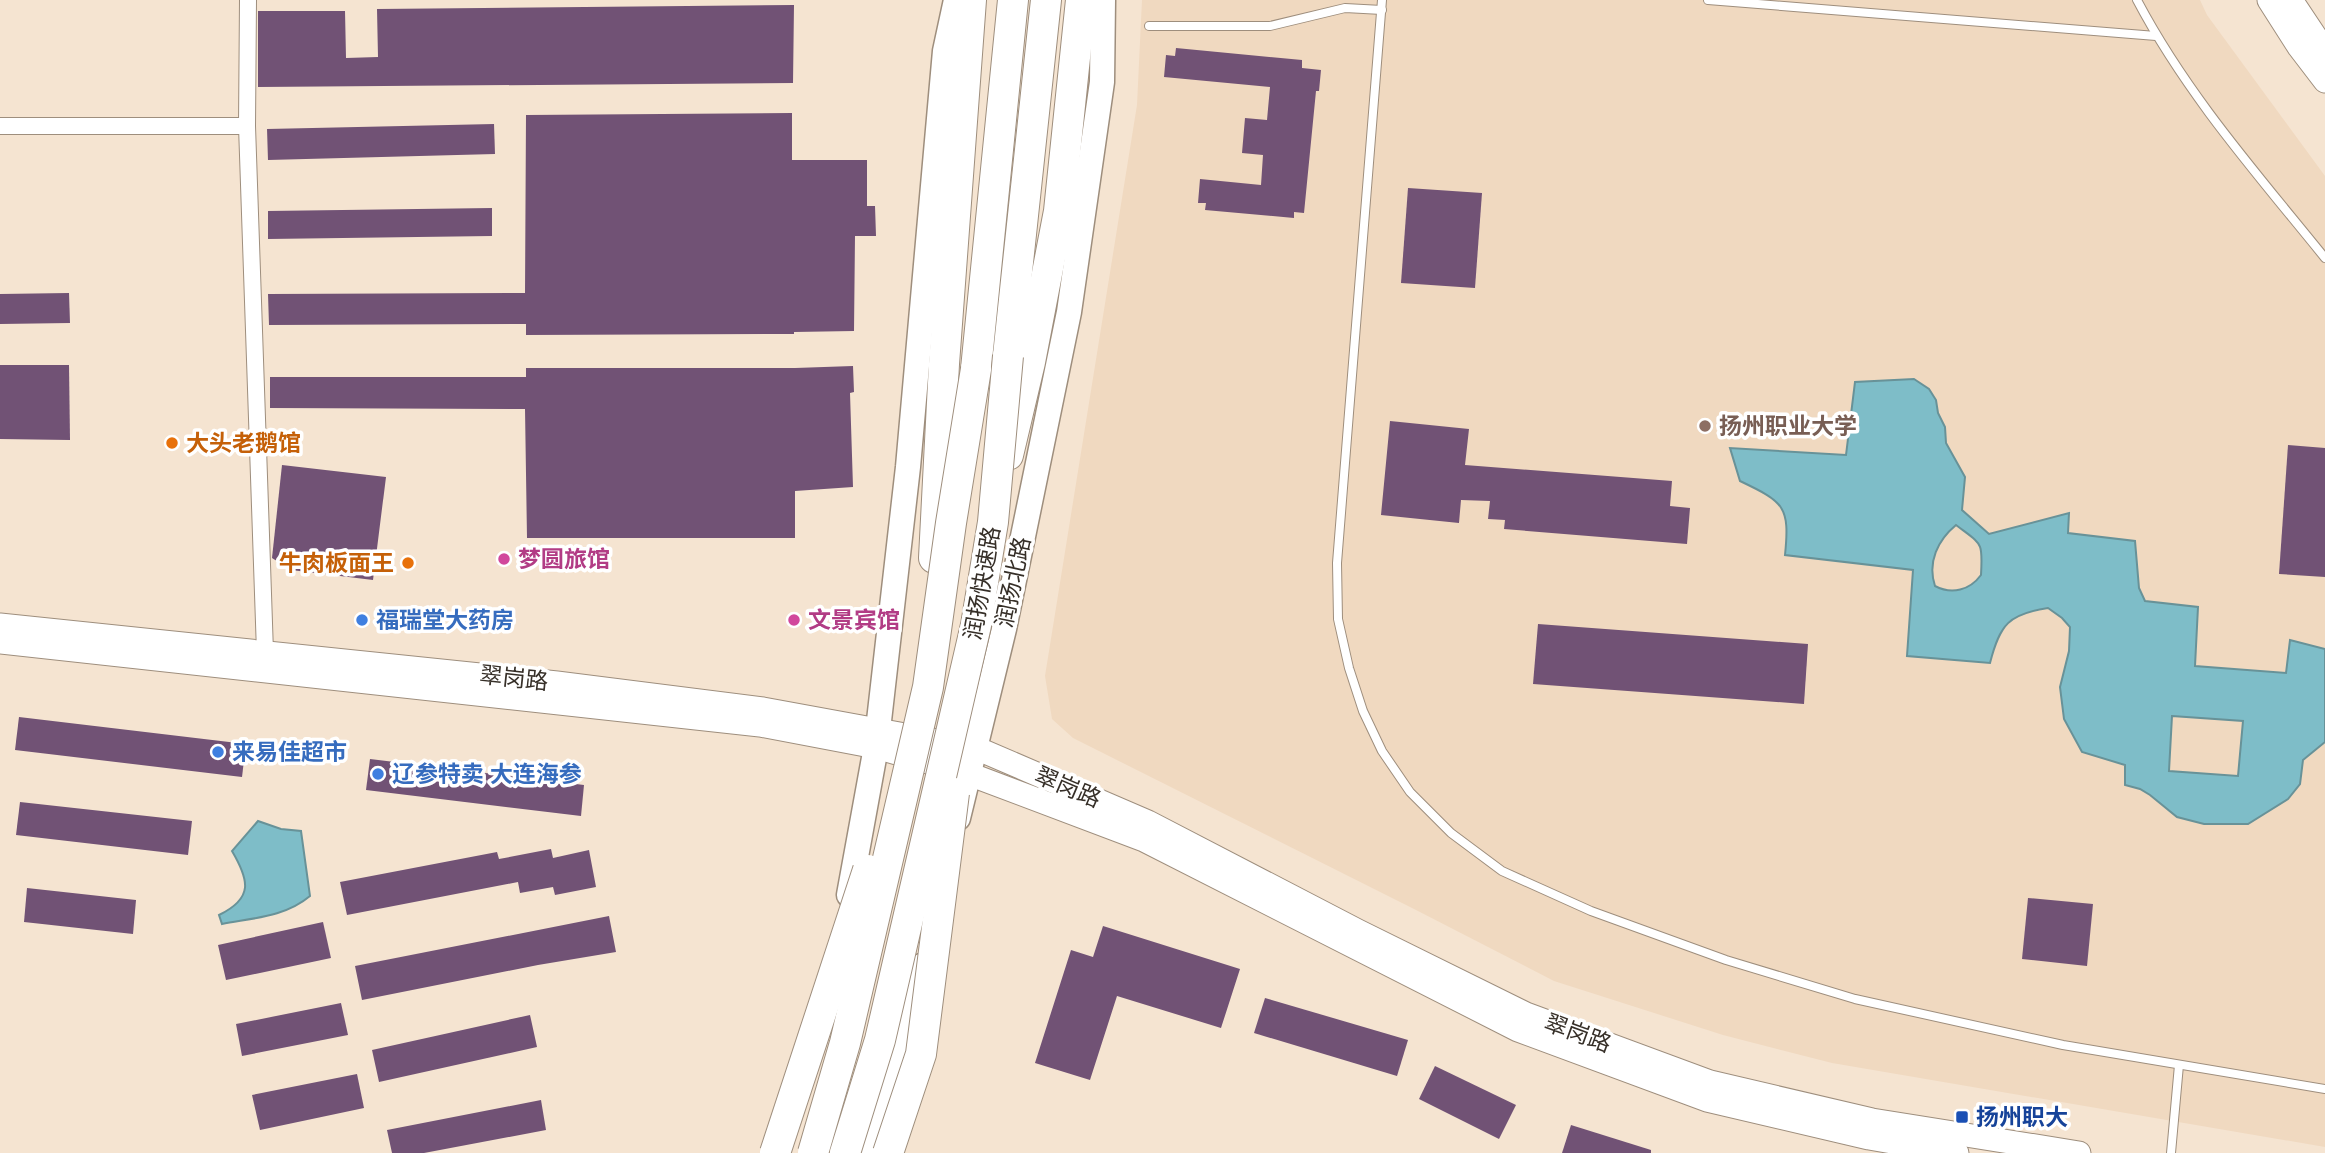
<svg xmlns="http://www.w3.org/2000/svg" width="2325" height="1153" font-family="'Space Grotesk','Noto Sans SC',sans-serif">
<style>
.built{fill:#f0d9c0}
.water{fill:#7ebdc8;stroke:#689298;stroke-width:2;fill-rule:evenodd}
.building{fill:#715275}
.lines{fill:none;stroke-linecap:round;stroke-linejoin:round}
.lane-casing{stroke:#9e8e7d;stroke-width:10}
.street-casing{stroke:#9e8e7d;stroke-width:18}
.secondary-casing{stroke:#9e8e7d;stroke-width:25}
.primary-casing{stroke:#9e8e7d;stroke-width:27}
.highway-casing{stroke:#9e8e7d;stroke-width:32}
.lane{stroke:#fff;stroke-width:8}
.street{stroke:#fff;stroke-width:16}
.secondary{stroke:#fff;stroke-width:23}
.primary{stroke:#fff;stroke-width:24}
.highway{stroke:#fff;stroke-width:30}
.highway-bridge-casing{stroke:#9e8e7d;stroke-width:32;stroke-linecap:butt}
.highway-bridge{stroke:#fff;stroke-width:30}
.education-dot{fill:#8d6e63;stroke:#fff;stroke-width:2.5}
.food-dot{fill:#e8710a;stroke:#fff;stroke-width:2.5}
.hotel-dot{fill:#d1479c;stroke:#fff;stroke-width:2.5}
.shop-dot{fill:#3f7fe0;stroke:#fff;stroke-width:2.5}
.transit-dot{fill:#1a4fb4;stroke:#fff;stroke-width:2.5}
.labels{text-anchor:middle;stroke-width:7;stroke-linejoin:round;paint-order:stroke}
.education-label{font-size:23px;font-weight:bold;fill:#785e54;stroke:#fff;text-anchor:start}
.food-label{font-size:23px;font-weight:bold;fill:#c56008;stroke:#fff;text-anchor:start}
.hotel-label{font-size:23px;font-weight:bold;fill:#b23c85;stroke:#fff;text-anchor:start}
.street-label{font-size:23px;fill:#362f28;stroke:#fff}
.shop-label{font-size:23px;font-weight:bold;fill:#366cbe;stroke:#fff;text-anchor:start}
.transit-label{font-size:23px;font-weight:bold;fill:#164399;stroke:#fff;text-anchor:start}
</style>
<rect width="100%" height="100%" fill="#f5e4d1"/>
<path class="built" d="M1142 0H2200L2207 15 2325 176V1147L1832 1063 1723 1035 1554 981 1416 910 1073 738 1052 719 1045 676 1137 105Z"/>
<g class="water">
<path d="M1914 379 1929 389 1936 400 1938 413 1945 427 1946 443 1965 477 1962 510 1989 534 2069 513 2068 533 2135 541 2139 588 2145 601 2198 607 2195 666 2286 673 2290 640 2325 649V742L2303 760 2300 784 2288 799 2248 824H2204L2177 817 2150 795 2140 789 2125 785V765L2082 752 2064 719 2060 687 2069 651 2070 627 2062 618 2048 608C2009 614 2000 624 1990 663L1907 656 1913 570 1785 555C1790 506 1784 502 1740 481L1730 448 1846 455 1855 382ZM1956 525C1982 545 1983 541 1981 575 1970 590 1952 595 1935 586 1927 562 1938 540 1956 525ZM2172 716 2243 721 2238 776 2169 771Z"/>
<path d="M258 821 281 829 301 831 310 896C285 917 253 918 222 924L219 915C254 898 249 880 232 851Z"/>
</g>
<g class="building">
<path d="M794 5 793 83 258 87V11H345L346 58 378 57 377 9Z"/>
<path d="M1176 48 1302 60V68L1321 70 1319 91H1316L1304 213 1294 212V218L1205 210 1206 203H1198L1200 179 1261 185 1263 155 1242 153 1245 118 1267 120 1270 87 1164 77 1166 55 1175 56Z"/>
<path d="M792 113V160H867V206H875L876 236H855L854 331 794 332V334L526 335V324L269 325 268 294 525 293 526 115Z"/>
<path d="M494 124 495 154 268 160 267 129Z"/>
<path d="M1408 188 1482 193 1475 288 1401 283Z"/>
<path d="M492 208V236L268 239V211Z"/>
<path d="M69 293 70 323 0 324V294Z"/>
<path d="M0 365H69L70 440 0 439Z"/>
<path d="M853 366 854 392 850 393 853 487 795 491V538H527L525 409 270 408V377H526V368H795Z"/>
<path d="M1390 421 1469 429 1465 465 1672 481 1670 506 1690 508 1687 544 1504 529 1505 520 1488 519 1490 501 1461 500 1459 523 1381 515Z"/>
<path d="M2288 445 2325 448V577L2279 574Z"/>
<path d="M282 465 386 477 373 580 291 570 272 558Z"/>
<path d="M1538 624 1808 644 1804 704 1533 684Z"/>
<path d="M19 717 246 744 242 777 15 750Z"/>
<path d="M370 759 584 785 581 816 366 790Z"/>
<path d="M20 802 192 821 188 855 16 835Z"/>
<path d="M551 849 553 858 589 850 596 887 555 895 553 887 520 893 518 882 347 915 340 882 497 852 499 859Z"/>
<path d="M27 888 136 900 133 934 24 922Z"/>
<path d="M2028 898 2093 904 2087 966 2022 959Z"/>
<path d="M609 916 616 952 538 965 362 1000 355 966Z"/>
<path d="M323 922 331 958 226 980 218 945Z"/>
<path d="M1103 926 1240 969 1221 1028 1117 996 1090 1080 1035 1063 1071 950 1093 957Z"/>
<path d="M1265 998 1408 1040 1397 1076 1254 1033Z"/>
<path d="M341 1003 348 1035 242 1056 236 1024Z"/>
<path d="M530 1015 537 1047 379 1082 372 1050Z"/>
<path d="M1435 1066 1516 1105 1499 1139 1419 1099Z"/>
<path d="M357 1074 364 1108 260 1130 252 1095Z"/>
<path d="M541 1100 546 1130 424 1153H392L387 1130Z"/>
<path d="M1571 1125 1651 1150V1153H1562Z"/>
</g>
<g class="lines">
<g class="lane-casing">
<g id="lane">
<path d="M1382 0 1337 563 1338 619 1349 668 1363 711 1382 751 1410 792 1451 833 1502 871 1591 911 1726 960 1855 999 2063 1045 2325 1089"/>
<path d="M1708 0 2156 36"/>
<path d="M2137 0C2187 95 2258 175 2325 258"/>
<path d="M1149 26H1270L1345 8 1382 10"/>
<path d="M2171 1153 2179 1065"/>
</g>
</g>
<g class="street-casing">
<g id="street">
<path d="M248 0 247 126 265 652"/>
<path d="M0 126H247"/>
</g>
</g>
<g class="secondary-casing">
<g id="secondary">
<path d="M2269 0 2299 47 2325 81"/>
<path d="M2291 0 2325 51"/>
<path d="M0 625 557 683 763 709 976 748 1148 822 1358 931 1526 1014 1710 1082 1872 1120 2079 1153"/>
<path d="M0 642 760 725 876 747 969 774 1144 840 1518 1030 1707 1100 1869 1138 1957 1153"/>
</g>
</g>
<g class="primary-casing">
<g id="primary">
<path d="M958 818 1004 629 1069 312 1102 82 1103 0"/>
<path d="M849 895 876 747 908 467 945 51 956 0"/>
<path d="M867 1153 899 1052 921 966"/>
</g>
</g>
<g class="highway-casing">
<g id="highway">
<path d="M1008 356 1046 0"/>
<path d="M976 369 1013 0"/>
<path d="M1008 455 1030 362 1059 211 1081 0"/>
<path d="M934 558 944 364 971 0"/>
</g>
</g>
<use href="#lane" class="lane"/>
<use href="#street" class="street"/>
<use href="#secondary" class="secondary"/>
<use href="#primary" class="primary"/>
<use href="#highway" class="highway"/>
<g class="highway-bridge-casing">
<g id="highway-bridge">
<path d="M775 1153 868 870"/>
<path d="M813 1153 845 1043 928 687 951 523 976 369"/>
<path d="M845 1153 880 1040 976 625 993 522 1008 356"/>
<path d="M888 1153 921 1054 954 793"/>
</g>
</g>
<use href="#highway-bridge" class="highway-bridge"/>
</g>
<circle class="education-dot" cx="1705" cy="426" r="7"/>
<g class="food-dot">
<circle cx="172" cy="443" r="7"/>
<circle cx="408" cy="563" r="7"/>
</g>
<g class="hotel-dot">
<circle cx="504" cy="559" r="7"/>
<circle cx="794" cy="620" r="7"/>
</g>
<g class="shop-dot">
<circle cx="362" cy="620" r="7"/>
<circle cx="218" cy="752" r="7"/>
<circle cx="378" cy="774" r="7"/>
</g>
<rect class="transit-dot" x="1955" y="1110" width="14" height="14" rx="3.5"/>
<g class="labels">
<g class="education-label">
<text x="1719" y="434">扬州职业大学</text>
</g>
<g class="food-label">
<text x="186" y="451">大头老鹅馆</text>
<text x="394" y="571" text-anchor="end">牛肉板面王</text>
</g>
<g class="hotel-label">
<text x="518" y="567">梦圆旅馆</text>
<text x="808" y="628">文景宾馆</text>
</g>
<g class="street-label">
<text transform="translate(1013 582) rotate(-78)" y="8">润扬北路</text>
<text transform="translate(982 583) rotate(-80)" y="8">润扬快速路</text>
<text transform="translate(514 678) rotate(6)" y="8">翠岗路</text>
<text transform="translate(1068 787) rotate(23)" y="8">翠岗路</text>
<text transform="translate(1578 1033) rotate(20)" y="8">翠岗路</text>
</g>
<g class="shop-label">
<text x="376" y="628">福瑞堂大药房</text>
<text x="232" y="760">来易佳超市</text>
<text x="392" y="782">辽参特卖 大连海参</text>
</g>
<g class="transit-label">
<text x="1976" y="1125">扬州职大</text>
</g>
</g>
</svg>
